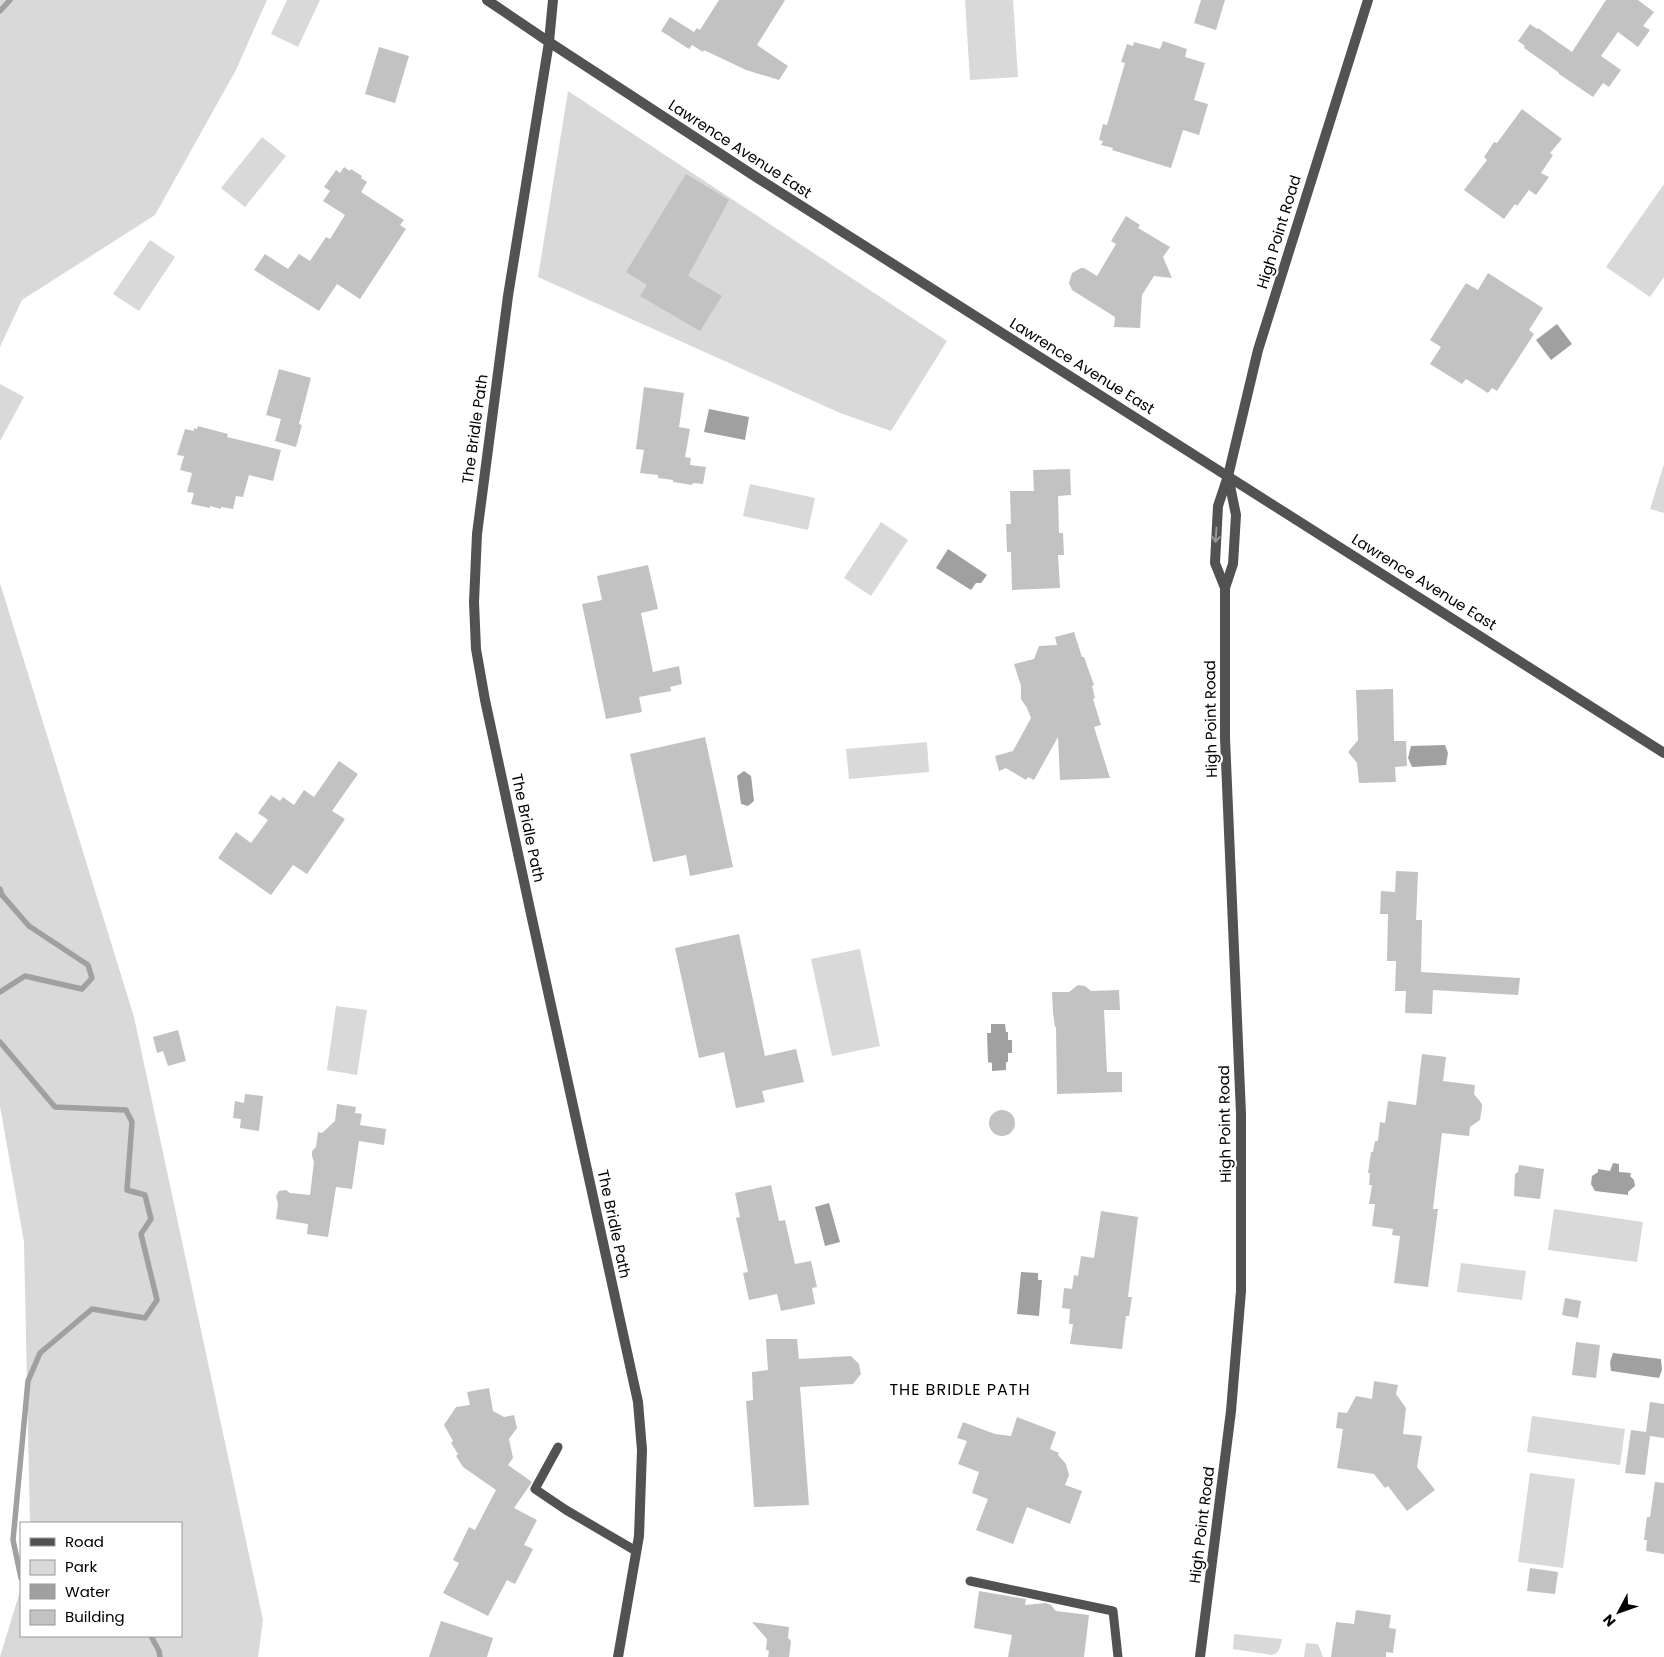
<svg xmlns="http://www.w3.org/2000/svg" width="1664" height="1657" font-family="Poppins,sans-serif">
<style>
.green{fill:#d9d9d9}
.water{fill:#a0a0a0}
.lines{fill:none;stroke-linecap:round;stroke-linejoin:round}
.stream{stroke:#a0a0a0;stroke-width:5.5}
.building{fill:#c2c2c2}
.service{stroke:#525252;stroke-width:9}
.minor{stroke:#525252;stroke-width:10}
.tertiary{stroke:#525252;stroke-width:10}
.oneway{stroke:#979797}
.labels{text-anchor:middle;stroke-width:4.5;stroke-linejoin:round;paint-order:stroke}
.street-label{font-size:15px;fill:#000;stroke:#fff}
.neighbourhood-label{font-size:16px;letter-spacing:1px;fill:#000;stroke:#fff}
</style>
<rect width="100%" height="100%" fill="#fff"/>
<g class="green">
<path d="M0 0H267L236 70 155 215 22 300 0 347Z"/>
<path d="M287 0H320L298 47 271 34Z"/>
<path d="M965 0H1013L1018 77 970 80Z"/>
<path d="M568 91 947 341 891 431 840 413 538 277Z"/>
<path d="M262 137 286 156 245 207 221 188Z"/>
<path d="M1664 184V277L1650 297 1606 267Z"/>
<path d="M150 240 175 257 139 311 113 294Z"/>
<path d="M0 384 24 397 0 441Z"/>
<path d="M1664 464V513L1650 509Z"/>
<path d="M750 484 815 498 808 530 743 516Z"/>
<path d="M881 522 908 540 871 596 844 578Z"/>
<path d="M0 583 134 1017 263 1620 258 1657H0L21 1588V1636H181V1523H30L24 1242 0 1106Z"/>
<path d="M927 742 929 772 849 779 846 749Z"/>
<path d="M860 949 880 1046 832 1056 811 959Z"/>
<path d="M336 1006 367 1010 357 1075 327 1070Z"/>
<path d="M1554 1209 1643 1222 1637 1262 1548 1250Z"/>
<path d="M1461 1263 1526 1271 1522 1300 1457 1292Z"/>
<path d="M1532 1416 1625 1429 1620 1465 1527 1452Z"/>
<path d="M1530 1473 1575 1479 1563 1568 1518 1562Z"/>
<path d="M1234 1634 1282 1639C1280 1647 1280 1653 1272 1655L1233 1649Z"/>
<path d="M1306 1643 1318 1644 1323 1657H1304Z"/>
</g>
<g class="water">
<path d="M1557 324 1572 344 1551 360 1536 340Z"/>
<path d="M709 409 749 417 745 440 704 432Z"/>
<path d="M948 549 987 575 981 583H976L971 590 936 568Z"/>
<path d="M1445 745 1448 753 1446 765 1412 767 1408 758 1411 746Z"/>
<path d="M744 771 751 776 754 801 748 806 741 804 737 776Z"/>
<path d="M991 1024H1005L1006 1032H1008V1040H1012V1053H1008V1062H1006V1070L992 1071V1063L988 1062 987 1033H991Z"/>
<path d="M1613 1163 1619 1164V1172L1631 1173 1630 1176 1634 1180 1635 1186 1628 1192V1195L1595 1191 1591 1184 1592 1176 1598 1172V1169L1610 1171Z"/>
<path d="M829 1203 840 1242 825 1246 815 1207Z"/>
<path d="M1021 1272 1038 1273V1280H1042L1039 1316 1017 1314Z"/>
<path d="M1613 1353 1661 1359 1662 1370 1659 1378 1611 1371 1610 1362Z"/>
</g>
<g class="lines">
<g class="stream">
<path d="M0 11 10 0"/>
<path d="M0 889 2 895 29 926 88 965 92 978 82 989 25 976 0 992"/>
<path d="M0 1042 55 1107 126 1110 132 1122 127 1190 145 1195 151 1219 141 1234 157 1300 145 1318 92 1309 40 1353 28 1381 13 1540 21 1578"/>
<path d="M151 1636 159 1651 160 1657"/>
</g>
</g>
<g class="building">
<path d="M719 0H785L757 45 788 66 779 80 746 70 704 50 703 52 692 45 689 49 661 31 670 17 694 32 697 28 700 30Z"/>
<path d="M1201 0H1225L1216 30 1194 23Z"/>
<path d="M1606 0H1638L1654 12 1643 26 1650 30 1638 47 1618 32 1601 56 1621 70 1609 87 1603 83 1593 97 1559 74 1558 72 1524 48 1525 46 1518 41 1530 24 1537 29 1538 28 1572 52Z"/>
<path d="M1163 41 1187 49 1185 57 1205 63 1194 100 1208 104 1199 135 1183 130 1171 168 1112 150 1113 148 1101 145 1103 141 1099 140 1103 124 1107 125 1125 63 1121 62 1127 44 1133 46 1134 42 1160 49Z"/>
<path d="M379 47 409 56 395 103 365 94Z"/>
<path d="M1522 109 1562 139 1550 153 1553 155 1541 173 1549 177 1536 195 1529 190 1517 206 1515 204 1504 219 1464 190 1487 160 1484 157 1494 142 1497 143Z"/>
<path d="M344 167 350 171 351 169 362 176 361 178 367 182 361 192 404 220 400 225 406 229 360 299 337 284 319 311 254 270 265 254 288 269 299 254 310 261 326 237 330 239 345 215 323 201 330 191 324 187 336 170 340 173Z"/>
<path d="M686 174 729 200 688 276 722 296 700 331 640 296 647 285 626 272Z"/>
<path d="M1126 216 1140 225 1138 228 1170 247 1163 257 1172 278 1154 276 1142 295 1140 328 1114 327 1115 317 1072 290 1069 283 1072 273 1081 268H1084L1097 276 1116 244 1111 241Z"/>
<path d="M1488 273 1543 308 1529 330 1534 334 1497 391 1492 388 1488 393 1466 379 1462 384 1430 364 1441 347 1430 340 1466 283 1478 290Z"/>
<path d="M279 369 311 378 299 424 302 425 296 447 275 441 281 419 266 415Z"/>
<path d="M644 387 684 393 679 427 690 429 685 457 691 458 690 465 706 467 703 484 693 483 692 485 673 482V480L658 478V475L640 473 644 450 636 449Z"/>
<path d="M198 426 228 434 227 437 281 450 273 481 249 475 243 497 236 496 233 509 221 507V509L210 506V508L191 504 194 493 187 492 192 473 180 470 184 456 177 455 185 429 194 431V428L197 429Z"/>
<path d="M1070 469 1071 495 1058 496 1059 533H1063L1064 555H1058L1060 588 1012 590 1011 552H1007L1006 524H1011L1010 491H1034L1033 470Z"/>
<path d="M648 565 658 609 641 613 653 672 679 666 682 684 670 687 671 691 639 697 642 712 606 719 582 604 602 600 597 576Z"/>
<path d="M1074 632 1082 657H1084L1094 685 1092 686 1095 698 1093 699 1101 725 1094 727 1110 778 1060 780 1058 737 1034 780 1028 777 1026 780 1006 768 999 771 995 756 1013 751 1031 718 1027 708 1021 699V686L1014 664 1034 659 1039 646 1057 645 1055 637Z"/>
<path d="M1393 689 1394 741H1406L1407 766 1395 767 1396 782 1359 783 1357 763 1348 752 1358 740 1356 690Z"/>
<path d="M705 737 733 867 690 876 686 855 653 862 630 754Z"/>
<path d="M339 761 358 774 332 811 345 819 307 874 293 865 271 895 218 858 236 832 251 843 268 820 258 813 271 795 280 801 283 797 294 805 304 790 314 797Z"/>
<path d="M1396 871 1418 872 1416 920H1422L1421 972 1520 978 1518 995 1433 990 1432 1014 1405 1013 1406 991H1395L1396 961H1387L1388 914H1380L1381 891 1395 892Z"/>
<path d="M739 934 765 1056 796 1049 804 1082 762 1091 765 1102 736 1108 724 1052 699 1058 675 948Z"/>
<path d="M1078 985 1085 986 1091 991 1119 990 1120 1010H1104L1107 1072H1122V1092L1057 1094 1056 1027H1055L1053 1012 1052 992H1069Z"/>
<path d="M178 1030 186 1061 168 1066 163 1051 157 1053 153 1037Z"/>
<path d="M1422 1054 1446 1057 1443 1081 1475 1085 1474 1094 1482 1104V1108L1480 1120 1470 1127 1469 1136 1442 1133 1433 1209H1438L1428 1287 1394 1283 1400 1236 1392 1235 1393 1229 1372 1226 1375 1204H1369L1372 1185H1369L1370 1173H1368L1371 1152H1373L1375 1141H1378L1380 1122 1385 1123 1388 1101 1416 1105Z"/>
<path d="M245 1094 263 1096 259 1131 240 1128 241 1119 233 1118 235 1101 244 1103Z"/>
<path d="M337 1104 356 1107 355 1113 362 1114 360 1125 386 1129 384 1145 359 1141 352 1189 336 1187 328 1237 307 1234 308 1224 276 1219 278 1204 276 1196 279 1191 286 1190 290 1193 310 1195 314 1162 312 1156V1151L316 1147 318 1132 322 1133 335 1121Z"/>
<circle cx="1002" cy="1123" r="13"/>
<path d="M1519 1165 1544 1169 1540 1199 1514 1196 1515 1174 1518 1172Z"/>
<path d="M771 1185 779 1221 785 1220 795 1264 811 1261 817 1287 812 1288 815 1304 781 1311 777 1294 749 1300 743 1273 748 1272 736 1218 740 1217 735 1193Z"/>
<path d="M1101 1211 1138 1217 1128 1297H1132L1129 1316H1126L1122 1349 1070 1344 1073 1324H1069L1070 1309 1062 1308 1064 1288 1072 1289 1074 1275 1078 1276 1081 1256 1094 1258Z"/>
<path d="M1565 1298 1581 1301 1578 1318 1562 1315Z"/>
<path d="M766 1339H797L799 1359 851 1356 859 1364 861 1374 853 1384 800 1387 809 1505 754 1507 746 1401 753 1400 752 1372 768 1370Z"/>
<path d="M1576 1342 1600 1345 1596 1378 1572 1375Z"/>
<path d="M1374 1381 1398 1385 1396 1394 1406 1408 1403 1434 1422 1436 1417 1467 1435 1490 1407 1511 1388 1486 1385 1488 1374 1474 1337 1468 1343 1429 1336 1428 1338 1412 1347 1413 1356 1396 1372 1399Z"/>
<path d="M489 1388 493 1411 504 1417 514 1415 517 1428 509 1439 513 1458 508 1465 532 1482 514 1508 537 1520 524 1545 533 1549 515 1584 507 1580 488 1616 443 1593 459 1563 453 1560 469 1527 475 1530 496 1490 463 1467 456 1456 458 1454 451 1443 453 1441 444 1425 456 1407 470 1405 467 1392Z"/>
<path d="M1650 1402 1664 1404V1438L1650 1436 1645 1475 1625 1473 1631 1430 1646 1432Z"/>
<path d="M1017 1417 1056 1432 1050 1449 1059 1453 1058 1455 1066 1464 1069 1475 1065 1485 1082 1491 1070 1524 1027 1507 1013 1544 976 1530 988 1499 972 1493 979 1472 958 1464 967 1441 957 1438 963 1422 995 1434 1011 1436Z"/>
<path d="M1655 1482 1664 1483V1554L1646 1551 1647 1540H1644L1647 1517H1650Z"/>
<path d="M1530 1568 1558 1572 1555 1594 1527 1591Z"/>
<path d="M979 1591 1026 1599 1025 1605 1046 1603 1051 1605 1056 1611 1089 1615 1084 1657H1008L1012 1635 974 1628Z"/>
<path d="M1356 1610 1391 1615 1389 1628 1396 1629 1393 1653 1386 1652V1657H1331L1336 1622 1354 1624Z"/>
<path d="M441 1621 493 1638 487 1657H429Z"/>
<path d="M752 1622 789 1627 788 1638 791 1641 789 1657H768L769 1651 766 1650 767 1639Z"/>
</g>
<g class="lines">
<g class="service">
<path d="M558 1447 535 1489 566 1510 636 1551"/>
<path d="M970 1581 1113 1611 1118 1657"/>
</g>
<g class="minor">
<path d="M553 0 549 42 759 179 1664 753"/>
<path d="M1225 588 1215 563 1218 506 1228 476 1258 350 1368 0"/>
<path d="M1200 1657 1231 1411 1241 1291V1114L1225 738V588L1233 564 1236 515 1228 476"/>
</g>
<path class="tertiary" d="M487 0 549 42 508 296 477 534 474 602 476 649 485 700 531 914 638 1402 642 1450 639 1536 618 1657"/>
</g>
<defs><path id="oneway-shaft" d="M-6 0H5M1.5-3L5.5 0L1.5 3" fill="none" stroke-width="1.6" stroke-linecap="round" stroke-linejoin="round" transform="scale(1.25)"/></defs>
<use class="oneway" href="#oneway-shaft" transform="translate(1216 535) rotate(94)"/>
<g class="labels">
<g class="street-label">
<text transform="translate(740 149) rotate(33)" y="5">Lawrence Avenue East</text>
<text transform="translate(1279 232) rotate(-73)" y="5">High Point Road</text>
<text transform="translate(1082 366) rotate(32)" y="5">Lawrence Avenue East</text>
<text transform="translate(475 429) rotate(-82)" y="5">The Bridle Path</text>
<text transform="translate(1424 582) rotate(32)" y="5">Lawrence Avenue East</text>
<text transform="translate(1211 719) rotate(-91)" y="5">High Point Road</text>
<text transform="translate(528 828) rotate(78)" y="5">The Bridle Path</text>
<text transform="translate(1225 1124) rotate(-91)" y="5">High Point Road</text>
<text transform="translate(614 1224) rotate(78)" y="5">The Bridle Path</text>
<text transform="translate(1202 1525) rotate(-83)" y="5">High Point Road</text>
</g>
<g class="neighbourhood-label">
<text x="960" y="1395">THE BRIDLE PATH</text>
</g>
</g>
<rect x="20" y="1522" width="162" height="115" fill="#ffffff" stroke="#999999"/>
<rect x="30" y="1538" width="25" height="8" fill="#525252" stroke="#999999"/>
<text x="65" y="1547" font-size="15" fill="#000000">Road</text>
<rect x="30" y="1560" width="25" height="15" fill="#d9d9d9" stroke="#999999"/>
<text x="65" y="1572" font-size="15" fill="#000000">Park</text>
<rect x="30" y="1584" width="25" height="15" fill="#a0a0a0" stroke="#999999"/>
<text x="65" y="1597" font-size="15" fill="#000000">Water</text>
<rect x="30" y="1610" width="25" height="15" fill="#c2c2c2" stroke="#999999"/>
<text x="65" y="1622" font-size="15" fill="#000000">Building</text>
<g transform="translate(1619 1612) rotate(229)" stroke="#ffffff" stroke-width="4" paint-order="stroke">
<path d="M0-4L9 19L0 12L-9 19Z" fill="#000000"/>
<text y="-8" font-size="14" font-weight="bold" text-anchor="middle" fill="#000000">N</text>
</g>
</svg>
